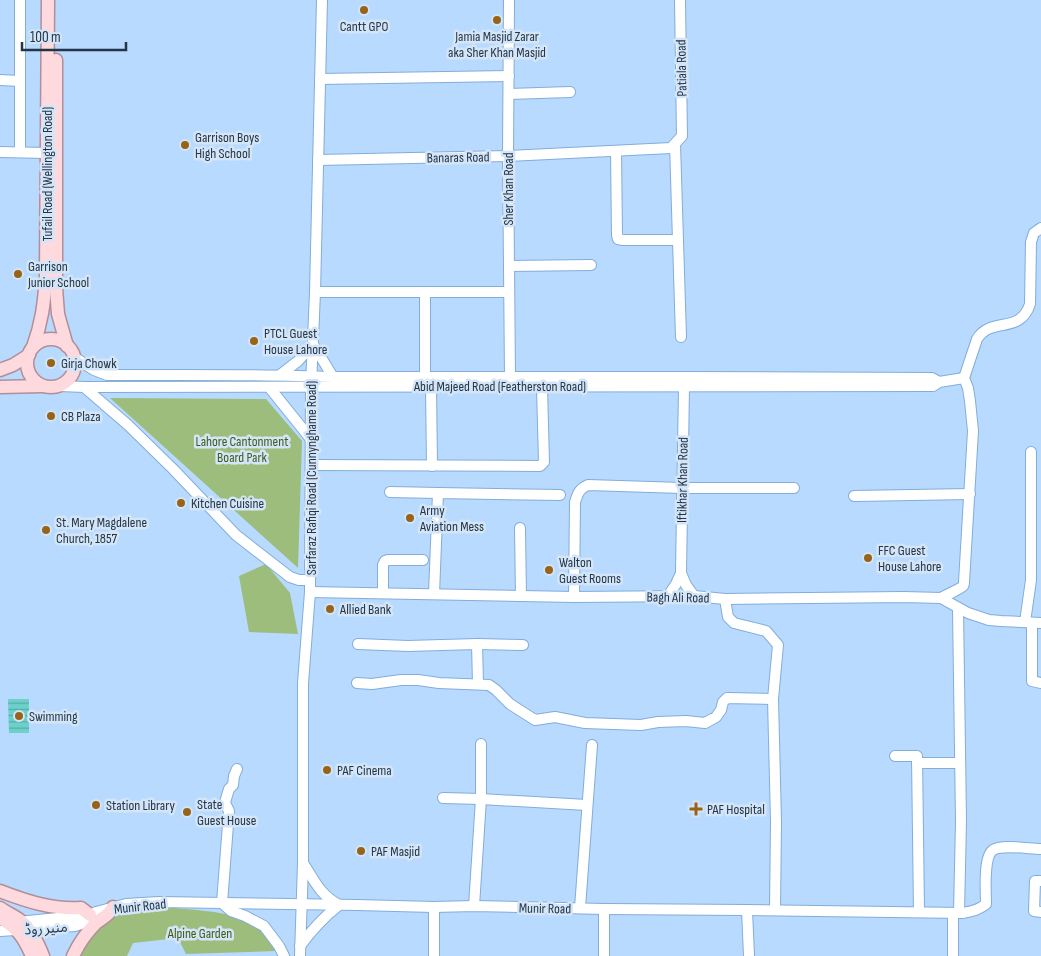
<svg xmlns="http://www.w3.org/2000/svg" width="1041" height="956" font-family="'Sofia Sans Condensed','Noto Sans Arabic',sans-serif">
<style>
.park{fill:#9cbd7c}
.water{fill:url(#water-rules)}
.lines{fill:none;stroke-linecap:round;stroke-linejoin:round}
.minor-casing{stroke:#83add9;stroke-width:12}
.major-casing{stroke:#b18f9a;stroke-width:15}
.minor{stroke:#fff;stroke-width:10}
.major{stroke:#fed9dd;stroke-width:12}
.poi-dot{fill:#976319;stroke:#d3e5f7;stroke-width:2}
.labels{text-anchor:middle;stroke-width:5;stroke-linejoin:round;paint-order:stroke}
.poi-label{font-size:14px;fill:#233547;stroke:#d3e5f7;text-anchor:start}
.street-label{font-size:14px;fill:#233547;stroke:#d3e5f7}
.park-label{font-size:14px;fill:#3e5b17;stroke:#d3e5f7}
</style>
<defs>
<pattern id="water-rules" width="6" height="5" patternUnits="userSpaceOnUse" patternTransform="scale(1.25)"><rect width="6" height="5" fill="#6cd1cb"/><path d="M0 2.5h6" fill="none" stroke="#58aaa7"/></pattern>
</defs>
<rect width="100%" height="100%" fill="#b7dafe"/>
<g class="park">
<path d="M110 398 266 399 302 441 298 568Z"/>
<path d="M266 564 290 593 298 634 249 632 239 576Z"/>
<path d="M174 908C201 911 241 911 263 931 268 936 272 944 275 951L186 954 178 938 133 943 127 956H81L88 941 100 928 112 918 135 909Z"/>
</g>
<path class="water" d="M8 699H29V733H9Z"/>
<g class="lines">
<g class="minor-casing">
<g id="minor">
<path d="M20 0V152"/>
<path d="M509 0 508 156 510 377"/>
<path d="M320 79 509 76"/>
<path d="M0 80 20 81"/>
<path d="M509 94 570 92"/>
<path d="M675 144 681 337"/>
<path d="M616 151 617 235 618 239 623 240H678"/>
<path d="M0 152 47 153"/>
<path d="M318 160 508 156 671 148 682 136 680 0"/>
<path d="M509 266 591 265"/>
<path d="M315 292H509"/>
<path d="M74 357 94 370 107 375C182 375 258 374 333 377H681L932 378 939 382"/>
<path d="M280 375 298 361 313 344 333 377"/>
<path d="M425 376V293"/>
<path d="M60 386 84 387 933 386 939 382 964 378"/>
<path d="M431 386 432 466"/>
<path d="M84 387 128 425 173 469 236 535 290 577 299 580H310"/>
<path d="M269 387 310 438"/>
<path d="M311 465 540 466 544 462 542 387"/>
<path d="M390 492 438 493"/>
<path d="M854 496 970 494"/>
<path d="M520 528 521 596"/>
<path d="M681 573 686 585 694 596"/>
<path d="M310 592 574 597 694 596 725 599 904 597 941 598 968 613 989 620 1001 621 1041 623"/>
<path d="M383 593V565L385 561 388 560H423"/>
<path d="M434 594 438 493 560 495"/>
<path d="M668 596 676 584 681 573 684 387"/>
<path d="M574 597 575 502C578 493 579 489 588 485L682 488H794"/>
<path d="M941 598C944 596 962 588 963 586 964 585 964 584 964 582L973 431 970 401 968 388 964 378 977 339C991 316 1020 335 1030 304L1031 242 1034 233 1041 228"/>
<path d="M725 599 728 617 734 623 766 631 778 645 773 699 776 822 775 910"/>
<path d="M958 608 961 821 959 913"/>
<path d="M1025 622 1031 580V452"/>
<path d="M1032 623V681L1041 683"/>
<path d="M358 644 408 646 477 644 478 684"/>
<path d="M477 644 523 645"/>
<path d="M357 683 372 684 401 680H418L439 683 489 685 496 690 510 704 535 720 555 717 585 723 641 725 658 722 686 721 705 723 716 717 721 710 723 702 727 698 773 699"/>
<path d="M895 756H917L919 912"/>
<path d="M917 763H960"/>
<path d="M237 769 234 776 233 785 229 789 226 799 225 803 229 811 222 903 231 911 245 916 264 926 279 946 284 956"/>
<path d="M443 798 481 799 587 805"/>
<path d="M1041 881H1035L1034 911 1041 912"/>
<path d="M474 906 481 799V744"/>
<path d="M434 907V956"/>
<path d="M580 908 592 745"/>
<path d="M604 909V956"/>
<path d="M747 910 749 956"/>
<path d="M953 913V956"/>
<path d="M18 922 78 916 86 917 96 912 126 904 159 902 357 905 434 907 474 906 604 909 747 910 963 913C972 911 979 910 986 904 986 892 983 857 993 850 1002 844 1030 849 1041 849"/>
<path d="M0 931 75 926 84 923 86 917"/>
<path d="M300 946C311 931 325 916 339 905 319 894 315 881 303 863"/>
<path d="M300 956 303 863V683L310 592 311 386 315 292 322 0"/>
</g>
</g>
<g class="major-casing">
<g id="major">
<path d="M56 60V288L58 314 67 346"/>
<circle cx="51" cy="363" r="24"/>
<path d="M33 347C42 322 44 304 46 277L48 0"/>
<path d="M0 370 13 365 29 355"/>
<path d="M0 387 42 386"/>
<path d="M0 891C26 901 53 910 81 908L90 915"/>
<path d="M0 908C7 913 15 916 21 921 32 930 38 943 43 956"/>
<path d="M0 918C18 928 24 938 32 956"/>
<path d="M73 956C79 943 86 933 96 923 103 917 109 916 113 907"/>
</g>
</g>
<use href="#minor" class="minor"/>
<use href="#major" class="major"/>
</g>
<g class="poi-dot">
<circle cx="364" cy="10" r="5"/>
<circle cx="497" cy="20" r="5"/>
<circle cx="185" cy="145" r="5"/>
<circle cx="18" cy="274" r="5"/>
<circle cx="254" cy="341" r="5"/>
<circle cx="51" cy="363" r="5"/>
<circle cx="51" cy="416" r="5"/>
<circle cx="181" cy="503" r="5"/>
<circle cx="410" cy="518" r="5"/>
<circle cx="46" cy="530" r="5"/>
<circle cx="868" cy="558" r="5"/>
<circle cx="549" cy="570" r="5"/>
<circle cx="330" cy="609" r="5"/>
<circle cx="19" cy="716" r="5"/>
<circle cx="327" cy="770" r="5"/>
<circle cx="96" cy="805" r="5"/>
<path d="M693.5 801.5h5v5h5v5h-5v5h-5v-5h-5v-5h5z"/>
<circle cx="187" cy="812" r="5"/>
<circle cx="361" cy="851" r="5"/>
</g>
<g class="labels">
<g class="poi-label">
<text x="364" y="31" text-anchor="middle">Cantt GPO</text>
<text x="497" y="41" text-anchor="middle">Jamia Masjid Zarar<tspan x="497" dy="16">aka Sher Khan Masjid</tspan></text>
<text x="195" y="142">Garrison Boys<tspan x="195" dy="16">High School</tspan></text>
<text x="28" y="271">Garrison<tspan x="28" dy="16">Junior School</tspan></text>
<text x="264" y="338">PTCL Guest<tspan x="264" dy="16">House Lahore</tspan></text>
<text x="61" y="368">Girja Chowk</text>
<text x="61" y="421">CB Plaza</text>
<text x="191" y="508">Kitchen Cuisine</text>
<text x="420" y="515">Army<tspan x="420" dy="16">Aviation Mess</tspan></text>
<text x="56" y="527">St. Mary Magdalene<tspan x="56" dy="16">Church, 1857</tspan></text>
<text x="878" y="555">FFC Guest<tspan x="878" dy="16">House Lahore</tspan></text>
<text x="559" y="567">Walton<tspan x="559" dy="16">Guest Rooms</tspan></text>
<text x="340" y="614">Allied Bank</text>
<text x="29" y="721">Swimming</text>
<text x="337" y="775">PAF Cinema</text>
<text x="197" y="809">State<tspan x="197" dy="16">Guest House</tspan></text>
<text x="106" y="810">Station Library</text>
<text x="707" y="814">PAF Hospital</text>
<text x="371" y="856">PAF Masjid</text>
</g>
<g class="street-label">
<text transform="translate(681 68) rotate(-91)" y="5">Patiala Road</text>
<text transform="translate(458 157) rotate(-1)" y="5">Banaras Road</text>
<text transform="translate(47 174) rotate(-90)" y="5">Tufail Road (Wellington Road)</text>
<text transform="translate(508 189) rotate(-90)" y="5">Sher Khan Road</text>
<text x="500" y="391">Abid Majeed Road (Featherston Road)</text>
<text transform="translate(311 478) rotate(-90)" y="5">Sarfaraz Rafiqi Road (Cunnynghame Road)</text>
<text transform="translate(682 480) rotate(-89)" y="5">Iftikhar Khan Road</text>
<text transform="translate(678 597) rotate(1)" y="5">Bagh Ali Road</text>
<text transform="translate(140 906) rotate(-6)" y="5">Munir Road</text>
<text transform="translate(545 908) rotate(1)" y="5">Munir Road</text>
<text transform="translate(46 928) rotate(-4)" y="5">منیر روڈ</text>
</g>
<g class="park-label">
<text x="242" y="446">Lahore Cantonment<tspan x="242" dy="16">Board Park</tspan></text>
<text x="200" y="938">Alpine Garden</text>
</g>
</g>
<path d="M22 42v8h104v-8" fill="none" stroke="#233547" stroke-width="2.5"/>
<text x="30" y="42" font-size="15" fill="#233547" stroke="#d3e5f7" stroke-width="4" paint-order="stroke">100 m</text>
</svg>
